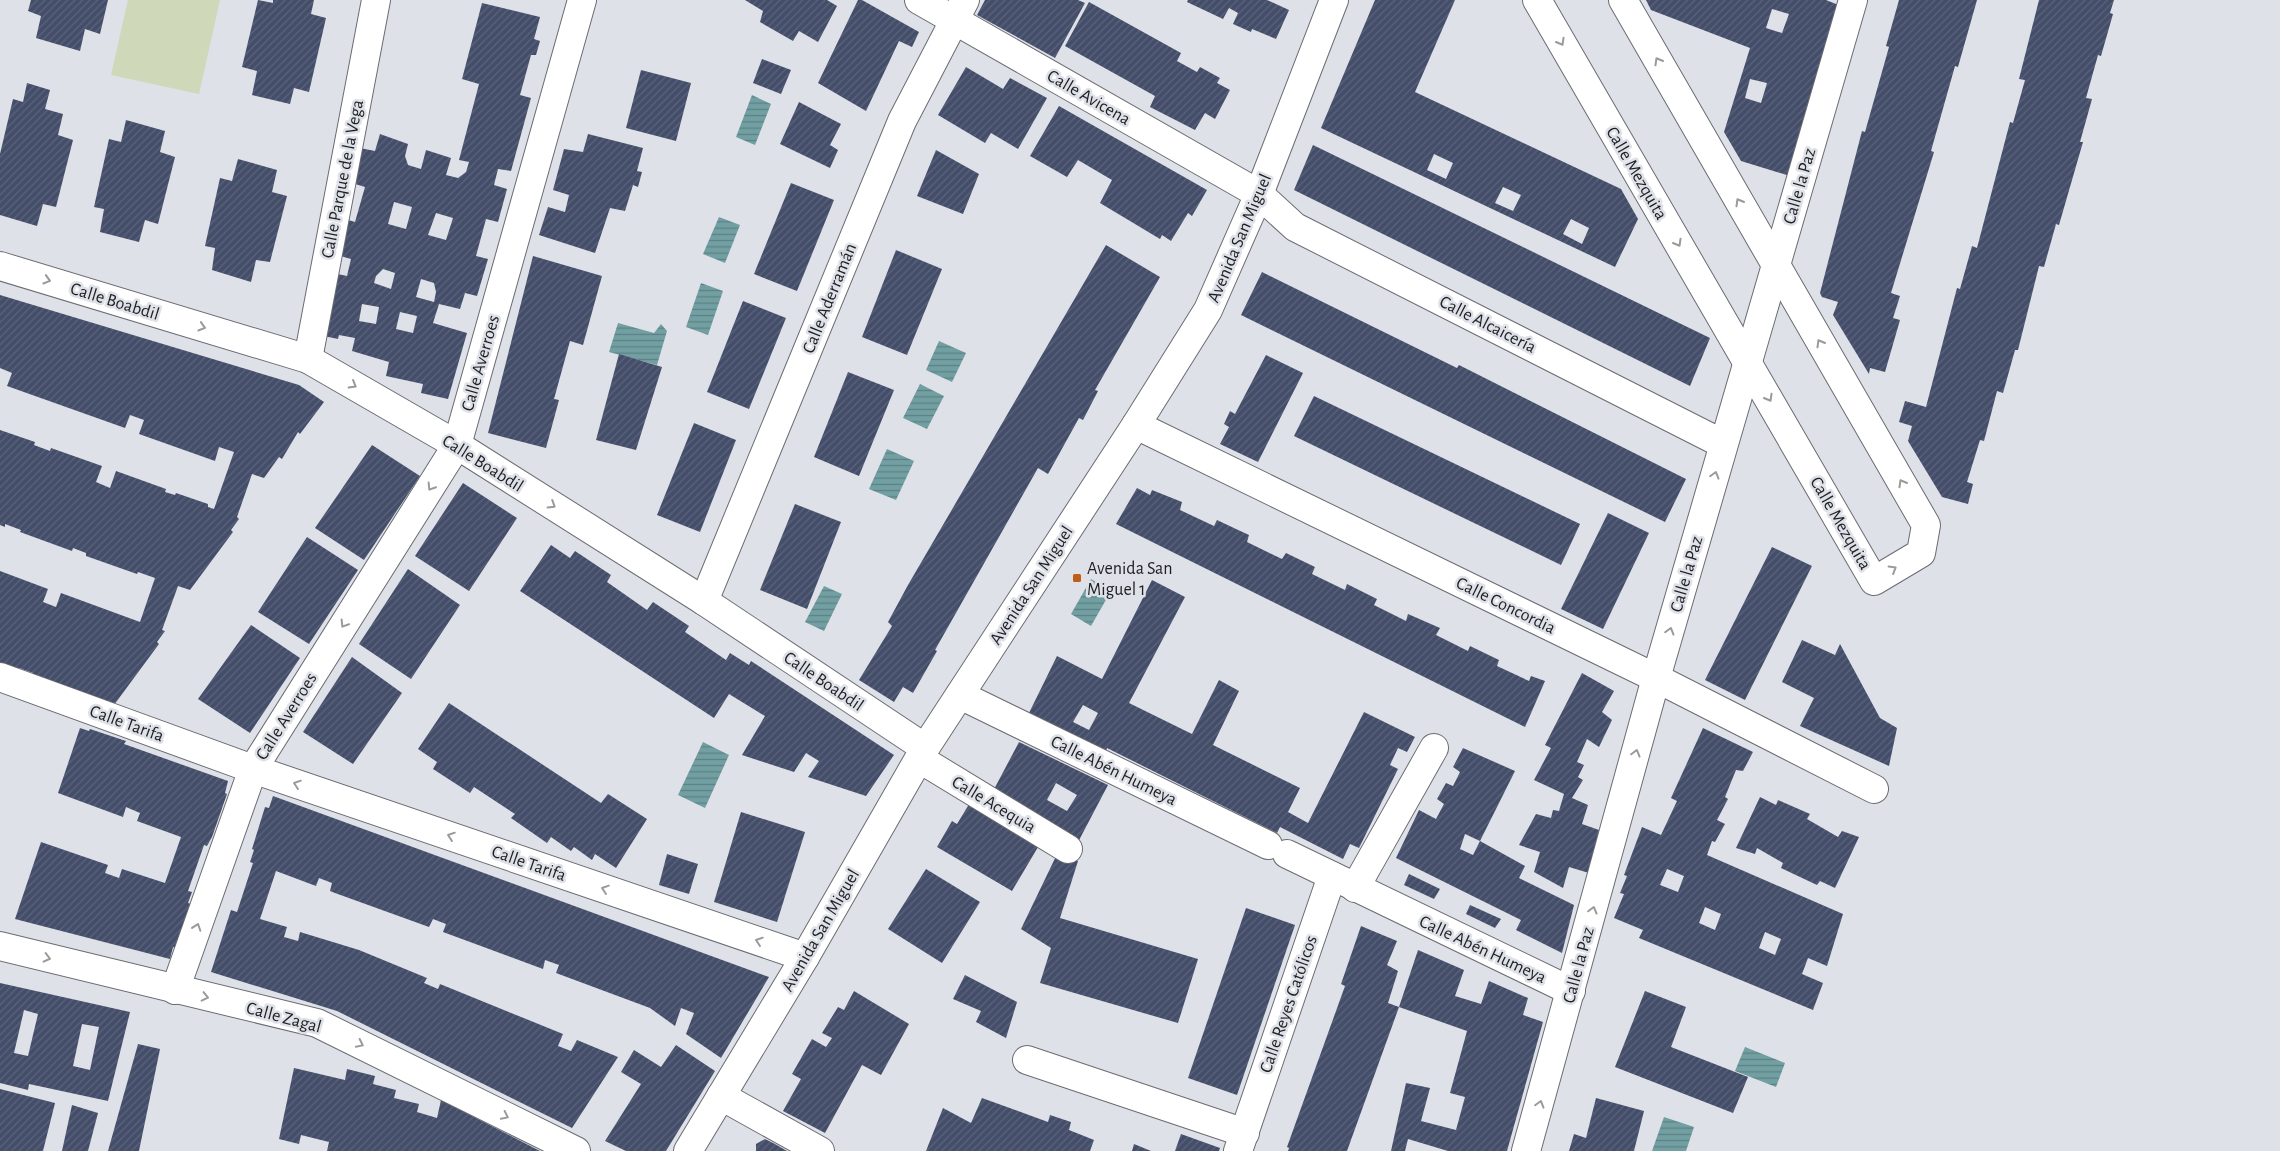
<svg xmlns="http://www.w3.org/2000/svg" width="2280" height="1151" font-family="'Alegreya Sans',sans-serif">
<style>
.pitch{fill:#cfd8b8}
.water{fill:url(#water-rules)}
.building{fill:url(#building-hatch);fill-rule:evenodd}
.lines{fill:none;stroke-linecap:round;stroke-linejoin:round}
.minor-casing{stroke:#6a6c72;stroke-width:30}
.minor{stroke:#fff;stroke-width:28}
.oneway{stroke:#9a9a9b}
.poi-dot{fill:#bf5e1c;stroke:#dee1e8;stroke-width:2}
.labels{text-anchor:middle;stroke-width:5;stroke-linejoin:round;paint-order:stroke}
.street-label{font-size:18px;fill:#1e1f21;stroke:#dee1e8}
.poi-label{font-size:18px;fill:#1e1f21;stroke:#dee1e8;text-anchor:start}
</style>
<defs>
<pattern id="water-rules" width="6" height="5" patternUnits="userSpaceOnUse" patternTransform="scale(1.25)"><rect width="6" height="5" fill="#729fa2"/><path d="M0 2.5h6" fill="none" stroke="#5d8184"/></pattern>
<pattern id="building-hatch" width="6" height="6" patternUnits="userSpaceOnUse" patternTransform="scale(1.25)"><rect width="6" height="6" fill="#444e6a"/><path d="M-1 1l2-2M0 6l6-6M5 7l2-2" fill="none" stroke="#5c647a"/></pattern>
</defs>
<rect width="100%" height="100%" fill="#dee1e8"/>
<path class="pitch" d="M128 0H220L199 94 111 75Z"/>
<g class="water">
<path d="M752 95 771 104 755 145 736 137Z"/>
<path d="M719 217 740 225 725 263 703 254Z"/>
<path d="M701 283 723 291 708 335 686 327Z"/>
<path d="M618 323 654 333 661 324 667 331 657 365 609 352Z"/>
<path d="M939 341 966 353 952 382 926 370Z"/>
<path d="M920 384 944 396 927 429 903 418Z"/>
<path d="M887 449 914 461 896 500 869 489Z"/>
<path d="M1091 579 1111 591 1091 626 1071 614Z"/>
<path d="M824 586 842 594 824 631 805 622Z"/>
<path d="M703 742 729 755 705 808 678 795Z"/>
<path d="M1745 1047 1785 1063 1776 1087 1735 1071Z"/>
<path d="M1664 1117 1694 1127 1686 1151H1652Z"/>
</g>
<g class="building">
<path d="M31 0H108L100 34 85 29 80 51 36 38 41 16 28 11Z"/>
<path d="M258 0 273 3V0H314L311 14 326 18 309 92 294 88 290 104 252 95 257 71 242 67Z"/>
<path d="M745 0H827L837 6 818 42 799 31 793 41 760 22 763 11Z"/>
<path d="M858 0H862L919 32 912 47 899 41 866 111 818 83Z"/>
<path d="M985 0H1078L1085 3 1055 58 977 15Z"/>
<path d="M1188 0H1267L1289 10 1276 39 1252 29 1251 32 1233 24 1238 13 1229 8 1223 19 1187 2Z"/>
<path d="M1375 0H1455L1415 92 1621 189 1638 219 1615 267 1321 128ZM1434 154 1453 163 1446 179 1427 170ZM1503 187 1521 195 1513 211 1495 203ZM1571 219 1589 228 1582 244 1563 234Z"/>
<path d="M1646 0H1826L1841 6 1790 176 1741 161 1724 132 1750 48 1651 10ZM1772 9 1789 14 1782 33 1766 28ZM1750 79 1767 83 1761 103 1745 98Z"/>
<path d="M1899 0H1977L1958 67 1955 66 1931 151 1934 152 1891 293 1900 296 1893 318 1900 320 1885 372 1870 368 1869 374 1833 315 1838 302 1822 297 1820 293 1862 131 1865 132 1889 47 1886 46Z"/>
<path d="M2039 0H2114L2110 13 2113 14 2101 56 2098 55 2086 98 2092 99 2080 142H2083L2059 225 2056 224 2044 267 2039 266 2018 350H2015L2003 393 1997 391 1984 441 1980 440 1967 482 1973 484 1968 504 1942 497 1908 441 1912 426 1899 422 1905 401 1926 407 1957 288 1960 289 1972 246 1977 248 2010 122 2013 123 2025 80 2019 79Z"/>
<path d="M1089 2 1181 53 1177 61 1197 72 1200 67 1220 78 1217 83 1230 90 1215 119 1205 113 1195 130 1150 107 1155 96 1065 46Z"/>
<path d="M482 3 540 17 534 39 540 41 536 55H531L520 95 531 98 511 171 498 169 494 185 507 189 498 222 486 219 476 256 488 259 477 296 465 293 460 309 439 304 433 323 467 333 448 399 421 393 423 384 386 376 389 362 352 351 355 338 339 335 338 339 319 335 333 273 347 276 351 259 337 255 345 219 355 222 365 187 352 183 360 148 375 151 380 134 408 144 405 156 408 165 421 169 426 150 451 158 446 175 458 178 466 172 469 162 459 160 479 84 462 79ZM394 202 412 207 406 229 388 224ZM436 213 453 218 446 240 428 235ZM383 269 395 273 391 289 374 283 376 276ZM421 279 434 283 436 292 434 302 416 297ZM362 304 379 307 376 324 359 321ZM400 312 417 316 413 333 396 329Z"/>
<path d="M762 59 791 70 781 94 753 83Z"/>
<path d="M966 67 1003 89 1010 78 1047 98 1018 149 991 133 985 143 938 115Z"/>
<path d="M641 70 691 83 676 141 626 128Z"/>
<path d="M27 83 50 90 45 109 63 114 58 135 73 140 56 207 43 204 37 226 0 215V154L13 99 23 102Z"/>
<path d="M799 102 841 124 830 145 838 150 830 168 780 144Z"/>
<path d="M1059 106 1207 190 1192 216 1188 213 1171 241 1162 235 1160 239 1100 203 1112 180 1078 160 1067 177 1030 156Z"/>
<path d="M126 120 165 131 160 152 175 157 158 224 145 220 139 242 100 232 104 209 94 207 109 139 121 142Z"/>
<path d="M588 134 643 148 637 171 642 172 638 187 633 185 625 211 610 208 595 253 539 235 548 207 565 212 569 195 553 190 564 149 583 152Z"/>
<path d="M1313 145 1710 338 1690 386 1294 190Z"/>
<path d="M936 150 979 174 963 214 917 196Z"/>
<path d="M238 159 277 170 272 192 287 196 270 262 256 260 251 282 212 270 215 248 205 246 220 178 232 181Z"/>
<path d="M791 183 834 200 797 291 754 274Z"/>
<path d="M1106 245 1160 277 1095 390 1098 391 1083 420 1079 418 1048 474 1038 468 935 650 937 651 913 693 903 687 894 702 859 680 892 626 888 622 908 585Z"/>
<path d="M896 250 942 269 907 355 862 337Z"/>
<path d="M533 256 602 276 583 345 570 341 554 399 559 400 546 448 488 433Z"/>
<path d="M1262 272 1457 368 1459 365 1686 479 1665 522 1241 315Z"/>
<path d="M0 295 299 385 324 402 300 434 298 432 282 459 279 457 264 478 252 474 237 517 239 519 231 530 233 532 190 590 178 586 162 630 165 631 157 642 159 644 114 705 32 676 33 673 19 668V670L0 664V571L48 589 43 602 56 607 61 593 140 622 155 578 138 572 137 574 86 556V553L73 548 72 551 20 532 21 530 5 524V527L0 525V430L35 442 34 445 50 451 51 448 102 466 96 482 110 488 116 471 166 489 165 492 175 495 176 493 208 504V507L214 509 234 452 219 447 215 461 139 434 144 420 130 415 125 428 7 386 12 373 0 368Z"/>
<path d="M743 301 786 318 749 409 707 392Z"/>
<path d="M619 354 662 367 636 450 596 440Z"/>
<path d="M1266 355 1303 373 1258 462 1220 444 1229 427 1224 424 1230 411 1235 414Z"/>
<path d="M848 372 894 390 859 476 814 457Z"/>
<path d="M1314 396 1580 524 1561 565 1294 436Z"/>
<path d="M694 423 736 440 700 532 657 515Z"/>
<path d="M372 445 420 476 364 560 315 528Z"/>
<path d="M463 483 517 518 469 591 415 556Z"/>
<path d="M1137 488 1150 495 1152 490 1182 502 1180 510 1214 526 1217 520 1236 529 1249 535 1247 542 1282 559 1286 553 1315 567 1312 574 1345 590 1347 584 1377 599 1374 605 1406 621 1408 614 1440 628 1436 635 1468 651 1470 646 1499 660 1497 666 1529 681 1531 676 1545 681 1525 727 1116 524Z"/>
<path d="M795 504 841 522 807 609 760 590Z"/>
<path d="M1608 513 1649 533 1603 629 1561 609Z"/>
<path d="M307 537 358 570 309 644 258 612Z"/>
<path d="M551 545 570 558 575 551 611 575 607 582 647 610 653 602 689 626 685 632 726 660 730 653 749 665 751 661 894 755 866 796 808 777 819 761 806 753 794 772 742 755 765 716 729 694 714 718 520 591Z"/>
<path d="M1772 547 1812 566 1745 700 1705 680Z"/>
<path d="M408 569 460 605 411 679 359 644Z"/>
<path d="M1152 580 1185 597 1129 703 1192 734 1219 680 1239 691 1213 745 1300 788 1288 812 1308 823 1364 712 1415 737 1407 752 1398 748 1390 765 1398 769 1359 848 1350 844 1343 859 1280 827 1277 833 1107 748 1106 751 1029 713 1057 656 1102 679ZM1083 705 1098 713 1089 730 1073 722Z"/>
<path d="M251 625 300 658 250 733 198 699Z"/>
<path d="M1802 640 1835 655 1840 644 1880 718 1897 728 1889 766 1800 726 1814 698 1782 682Z"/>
<path d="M352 657 402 693 353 764 303 732Z"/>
<path d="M1582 673 1614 691 1602 712 1612 720 1599 747 1587 739 1577 762 1584 765 1578 777 1583 780 1572 798 1588 805 1582 824 1599 830 1589 873 1569 867 1563 888 1534 872 1540 852 1519 845 1536 814 1551 818 1553 810 1559 811 1564 794 1534 780 1551 748 1545 745Z"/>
<path d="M449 703 601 803 608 794 647 819 616 868 595 854 592 860 574 847 571 851 551 837 547 843 511 818 515 814 474 787 470 793 433 769 437 762 418 749Z"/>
<path d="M80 728 89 731 90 729 126 741 124 744 228 781 225 793 227 794 212 837 207 846 204 845 188 891 192 892 188 903 191 904 176 948 173 947 170 959 15 919 41 842 108 865 105 873 119 878 122 869 165 883 181 837 137 821 140 813 126 807 123 817 58 793Z"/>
<path d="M1703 728 1753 752 1743 771 1736 770 1725 797 1728 799 1717 820 1725 824 1715 842 1712 841 1707 855 1843 914 1827 966 1808 958 1802 974 1823 983 1813 1010 1639 938 1643 930 1614 918 1624 894 1620 893 1627 876 1624 875 1642 827 1661 835 1677 801 1671 798ZM1667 869 1684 876 1678 892 1660 885ZM1705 907 1721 914 1715 930 1699 923ZM1765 932 1781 939 1775 955 1759 948Z"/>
<path d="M1019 742 1108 785 1077 844 991 795ZM1056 783 1077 795 1067 811 1047 800Z"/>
<path d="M1463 748 1515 771 1480 841 1465 834 1460 849 1473 855 1480 841 1525 866 1519 878 1574 905 1562 953 1516 930 1521 920 1396 858 1419 810 1436 819 1444 804 1437 799 1446 783 1453 786 1460 772 1453 767Z"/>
<path d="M273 796 714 957 769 977 721 1058 686 1034 694 1013 681 1008 675 1026 650 1008 556 973 559 965 545 960 543 969 443 932 446 924 433 919 429 927 335 893 330 891 332 883 319 878 316 886 276 871 260 919 287 927 284 937 298 941 300 932 359 950 427 978 424 983 438 989 440 984 563 1034 558 1046 571 1051 577 1040 618 1057 572 1128 337 1011 211 972 231 910 237 912 253 863 250 862 254 850 252 849 265 807 269 808Z"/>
<path d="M1760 797 1776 805 1778 800 1810 814 1807 819 1838 837 1842 831 1859 837 1835 888 1820 881 1817 885 1781 868 1783 863 1757 848 1755 854 1736 848Z"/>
<path d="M971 801 1041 842 1012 891 937 847 952 821 957 824Z"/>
<path d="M741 812 805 832 777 922 714 902Z"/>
<path d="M1059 850 1078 861 1060 918 1198 959 1178 1023 1040 983 1051 948 1021 929Z"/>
<path d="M667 854 698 864 689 894 659 885Z"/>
<path d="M926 869 980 902 942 963 888 929Z"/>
<path d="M1409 874 1440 889 1434 899 1404 885Z"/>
<path d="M1470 905 1501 919 1495 928 1466 914Z"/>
<path d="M1246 908 1295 925 1237 1095 1188 1078Z"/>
<path d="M1361 926 1397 941 1387 965 1398 971 1388 1003 1399 1007 1347 1151H1288L1289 1148 1287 1147 1345 986 1341 984Z"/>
<path d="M1418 950 1464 970 1455 996 1481 1004 1489 981 1528 998 1523 1015 1543 1022 1507 1151H1448L1408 1139 1405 1151H1391L1406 1083 1430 1088 1421 1121 1456 1130 1465 1097 1450 1093 1467 1031 1399 1007Z"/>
<path d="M965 975 1017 1002 1006 1038 976 1022 981 1011 953 999Z"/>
<path d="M0 983 130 1012 108 1101 29 1084 28 1090 0 1083ZM24 1010 38 1014 28 1056 14 1053ZM82 1024 99 1027 90 1070 73 1066Z"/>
<path d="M854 991 909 1024 881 1075 862 1065 825 1133 783 1111 801 1079 792 1074 812 1039 826 1047 832 1038 822 1033 838 1007 844 1010Z"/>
<path d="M1645 991 1686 1007 1671 1047 1748 1077 1733 1113 1615 1067Z"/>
<path d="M138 1044 160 1049 139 1151H108Z"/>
<path d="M676 1045 715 1071 666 1151H626L605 1141 641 1084 621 1072 634 1050 661 1067Z"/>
<path d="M294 1068 345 1080 347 1069 375 1076 373 1084 396 1090 394 1098 419 1104 417 1112 437 1118 441 1100 540 1151H327L329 1142 301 1135 299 1144 279 1139Z"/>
<path d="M0 1089 55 1103 43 1151H0Z"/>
<path d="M982 1098 1048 1122 1050 1115 1071 1122 1069 1130 1094 1140 1090 1151H926L943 1108 971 1123Z"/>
<path d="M1596 1098 1644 1111 1634 1151H1569L1574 1134 1586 1138Z"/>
<path d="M72 1105 98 1113 88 1151H62Z"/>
<path d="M1181 1134 1220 1148 1219 1151H1175Z"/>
<path d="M765 1139 775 1144 787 1151H756V1144Z"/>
<path d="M1134 1144 1151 1151H1132Z"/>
</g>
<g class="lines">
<g class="minor-casing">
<g id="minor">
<path d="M919 0 1259 194 1295 227 1723 444"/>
<path d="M1537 0 1874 581 1921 553 1926 525 1623 0"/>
<path d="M0 266 308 359 457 445 704 601 925 748"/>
<path d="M308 359 376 0"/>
<path d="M1136 425 1656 678 1874 789"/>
<path d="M704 601 902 121 965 0"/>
<path d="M0 677 253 769 805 957"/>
<path d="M960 695 1268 845"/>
<path d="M920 759 1068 849"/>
<path d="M1287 854 1571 991"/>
<path d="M1355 888 1434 748"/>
<path d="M0 946 317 1023 576 1151"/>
<path d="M175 990 253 769 457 445 582 0"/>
<path d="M1027 1060 1245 1133"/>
<path d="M721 1096 820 1151"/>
<path d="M688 1151 805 957 925 748 1136 425 1208 310 1259 194 1334 0"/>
<path d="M1238 1151 1332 876"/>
<path d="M1526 1151 1656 678 1853 0"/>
</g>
</g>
<use href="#minor" class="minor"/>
</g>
<defs><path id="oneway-chevron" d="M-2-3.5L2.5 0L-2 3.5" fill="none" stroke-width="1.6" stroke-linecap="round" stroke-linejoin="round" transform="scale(1.25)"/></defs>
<g class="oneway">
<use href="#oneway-chevron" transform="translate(1561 42) rotate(60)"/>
<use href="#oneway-chevron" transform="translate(1658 61) rotate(-120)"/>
<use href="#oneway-chevron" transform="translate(1739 202) rotate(-120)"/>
<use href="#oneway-chevron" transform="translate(1678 243) rotate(60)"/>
<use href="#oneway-chevron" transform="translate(47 280) rotate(17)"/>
<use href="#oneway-chevron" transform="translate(202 327) rotate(17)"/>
<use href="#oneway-chevron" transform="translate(1820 343) rotate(-120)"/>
<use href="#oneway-chevron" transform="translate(353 385) rotate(30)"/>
<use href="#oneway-chevron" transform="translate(1769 398) rotate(60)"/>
<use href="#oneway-chevron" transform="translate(1715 475) rotate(-74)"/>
<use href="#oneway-chevron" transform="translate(1902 483) rotate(-120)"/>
<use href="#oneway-chevron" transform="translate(431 487) rotate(122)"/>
<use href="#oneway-chevron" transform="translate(552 505) rotate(32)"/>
<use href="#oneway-chevron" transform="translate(1893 569) rotate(-31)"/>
<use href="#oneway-chevron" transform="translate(344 624) rotate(122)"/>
<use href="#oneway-chevron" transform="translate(1670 631) rotate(-74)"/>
<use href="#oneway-chevron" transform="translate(1636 753) rotate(-75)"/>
<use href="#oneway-chevron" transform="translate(297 784) rotate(-161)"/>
<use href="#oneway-chevron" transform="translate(451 836) rotate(-161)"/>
<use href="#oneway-chevron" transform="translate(605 889) rotate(-161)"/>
<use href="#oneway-chevron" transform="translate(1593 910) rotate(-75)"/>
<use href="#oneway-chevron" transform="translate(197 927) rotate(-71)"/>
<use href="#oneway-chevron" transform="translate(759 941) rotate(-161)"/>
<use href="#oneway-chevron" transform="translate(47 958) rotate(14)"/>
<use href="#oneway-chevron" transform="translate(205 997) rotate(13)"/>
<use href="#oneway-chevron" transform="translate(360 1044) rotate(26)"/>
<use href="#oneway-chevron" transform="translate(1540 1104) rotate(-74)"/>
<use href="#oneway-chevron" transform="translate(505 1116) rotate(26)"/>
</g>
<rect class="poi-dot" x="1072" y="573" width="10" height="10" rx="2.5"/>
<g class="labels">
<g class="street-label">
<text transform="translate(1089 97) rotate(30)" y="6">Calle Avicena</text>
<text transform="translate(1637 173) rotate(60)" y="6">Calle Mezquita</text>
<text transform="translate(342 179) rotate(-79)" y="6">Calle Parque de la Vega</text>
<text transform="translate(1799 186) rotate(-74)" y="6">Calle la Paz</text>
<text transform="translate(1239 238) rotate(-67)" y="6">Avenida San Miguel</text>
<text transform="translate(829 298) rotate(-68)" y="6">Calle Aderramán</text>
<text transform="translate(115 301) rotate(17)" y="6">Calle Boabdil</text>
<text transform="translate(1488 324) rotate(27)" y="6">Calle Alcaicería</text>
<text transform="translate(480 363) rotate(-74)" y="6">Calle Averroes</text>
<text transform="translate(483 463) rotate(32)" y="6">Calle Boabdil</text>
<text transform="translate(1841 523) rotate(60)" y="6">Calle Mezquita</text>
<text transform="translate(1686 574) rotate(-74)" y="6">Calle la Paz</text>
<text transform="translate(1031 585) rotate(-57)" y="6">Avenida San Miguel</text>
<text transform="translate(1506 605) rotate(26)" y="6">Calle Concordia</text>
<text transform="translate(824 681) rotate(34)" y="6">Calle Boabdil</text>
<text transform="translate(286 716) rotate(-58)" y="6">Calle Averroes</text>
<text transform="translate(127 723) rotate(20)" y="6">Calle Tarifa</text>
<text transform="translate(1114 770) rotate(26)" y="6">Calle Abén Humeya</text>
<text transform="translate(994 804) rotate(31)" y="6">Calle Acequia</text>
<text transform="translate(529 863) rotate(19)" y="6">Calle Tarifa</text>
<text transform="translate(820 930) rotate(-60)" y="6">Avenida San Miguel</text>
<text transform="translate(1483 949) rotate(25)" y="6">Calle Abén Humeya</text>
<text transform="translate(1578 965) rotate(-75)" y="6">Calle la Paz</text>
<text transform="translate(1288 1004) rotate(-71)" y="6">Calle Reyes Católicos</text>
<text transform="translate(284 1017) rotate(15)" y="6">Calle Zagal</text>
</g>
<g class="poi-label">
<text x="1087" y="574">Avenida San<tspan x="1087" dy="21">Miguel 1</tspan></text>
</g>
</g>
</svg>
